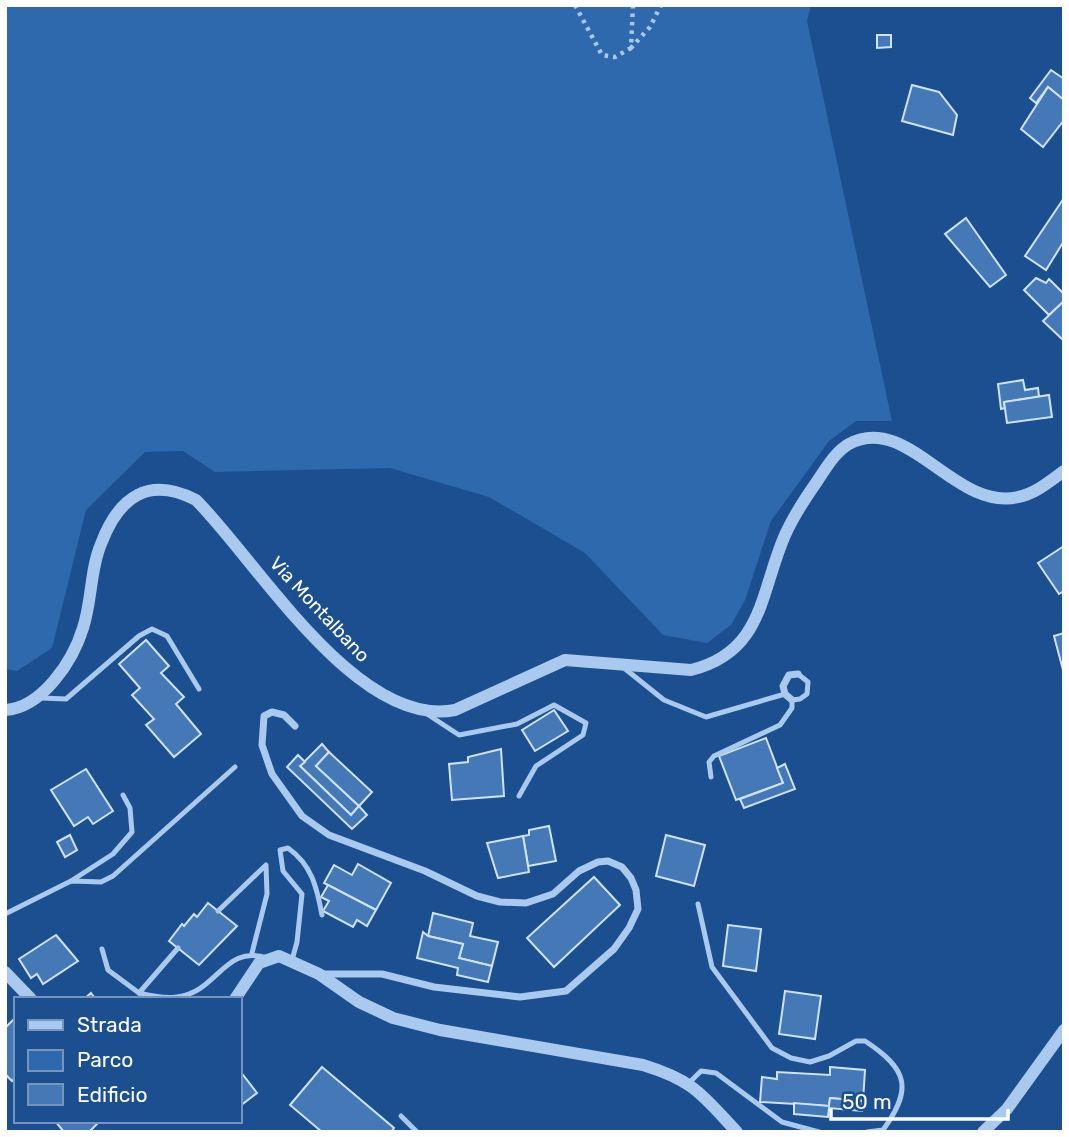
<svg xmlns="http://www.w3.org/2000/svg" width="1069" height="1137" font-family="Rubik,sans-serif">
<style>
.green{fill:#2e69ad}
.building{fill:#4478b7;stroke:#cfe3fa;stroke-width:2}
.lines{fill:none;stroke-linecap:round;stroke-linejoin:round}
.path{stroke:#a9c9ee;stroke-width:4.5;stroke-dasharray:3.5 5;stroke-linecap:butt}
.service{stroke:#a9c9ee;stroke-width:5}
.minor{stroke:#a9c9ee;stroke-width:7}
.tertiary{stroke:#a9c9ee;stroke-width:12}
.labels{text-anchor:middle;stroke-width:6;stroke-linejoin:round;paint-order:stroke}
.street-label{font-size:19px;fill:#fff;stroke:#1b4f8f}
</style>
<rect width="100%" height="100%" fill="#1b4f8f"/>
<path class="green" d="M5 5H811L807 21 892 421H856L829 441 771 521 745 600 731 625 707 643 663 635 585 553 489 497 390 468 215 472 183 451 145 452 86 510 52 648 17 671 5 669Z"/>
<g class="building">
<path d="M877 35H891V47L877 48Z"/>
<path d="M1051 70 1064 79V100L1048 87 1036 103 1030 98Z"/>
<path d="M912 85 939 92 957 115 953 135 902 121Z"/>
<path d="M1048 87 1064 100V120L1043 147 1021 129Z"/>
<path d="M1064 198V241L1046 270 1025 256Z"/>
<path d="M966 218 1006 275 990 287 945 234Z"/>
<path d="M1036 278 1046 283 1049 279 1064 294V301L1049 315 1024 290Z"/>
<path d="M1064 301V338L1062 339 1043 321Z"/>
<path d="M1023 380 1025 390 1038 388 1039 397 1004 402 1005 408 1001 409 998 384Z"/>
<path d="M1049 395 1052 417 1007 423 1004 402Z"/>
<path d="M1064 546V591L1059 594 1038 563Z"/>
<path d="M1064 633V670H1063L1054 636Z"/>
<path d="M146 640 169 666 161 673 184 697 176 704 201 734 174 757 146 725 154 719 132 695 140 688 119 664Z"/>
<path d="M554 710 568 731 535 751 522 730Z"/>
<path d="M766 738 783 783 736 800 719 756Z"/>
<path d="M322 744 329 752 316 766 359 806 351 815 300 766Z"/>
<path d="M501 749 504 796 452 800 449 764 468 762V757Z"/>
<path d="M329 752 372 792 359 806 316 766Z"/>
<path d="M298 755 305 762 300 766 351 815 359 806 367 815 352 829 287 767Z"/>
<path d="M785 764 795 789 744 808 740 799 783 783 777 768Z"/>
<path d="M86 769 113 811 93 824 88 817 74 826 51 790Z"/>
<path d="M549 826 556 861 528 866 523 836 529 835V830Z"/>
<path d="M70 835 77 850 65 857 57 842Z"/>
<path d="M666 835 705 845 694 886 656 876Z"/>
<path d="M523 836 529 872 498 878 487 843Z"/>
<path d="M358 864 391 883 376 910 324 883 334 865 352 875Z"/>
<path d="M594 877 620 905 554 967 527 938Z"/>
<path d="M328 885 376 910 367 926 357 920 353 927 323 911 329 901 321 897Z"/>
<path d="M208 903 237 926 199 965 169 941 182 924 184 926 194 914 197 917Z"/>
<path d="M433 913 473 923 470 936 498 942 492 966 459 958 463 944 428 936Z"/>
<path d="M728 925 761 929 756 971 723 966Z"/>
<path d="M423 932 428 936 463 944 459 958 492 966 488 982 457 975 458 968 417 958Z"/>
<path d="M56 935 78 961 43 984 37 974 31 978 19 959Z"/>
<path d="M785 991 821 996 815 1039 779 1034Z"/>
<path d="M91 993 95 998 102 999H84Z"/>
<path d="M13 1020 16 1024V1077L12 1081 5 1074V1028Z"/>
<path d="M322 1067 394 1128 391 1132H322L290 1105Z"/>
<path d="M830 1067 865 1070 863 1101 830 1098 829 1106 760 1102 762 1077 777 1079V1072L830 1075Z"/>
<path d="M240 1071 257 1093 240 1106Z"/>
<path d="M830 1098 863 1101 862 1111 829 1108 828 1117 794 1114V1103L829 1106Z"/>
<path d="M55 1121H100L89 1132H64Z"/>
</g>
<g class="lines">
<g class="path">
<path d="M575 5 602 55 615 57 631 48"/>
<path d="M633 5 631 48 650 27 661 5"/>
</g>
<g class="service">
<path d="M624 668 664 700 706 717 785 694"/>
<path d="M41 698 66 699 139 636 152 629 167 636 199 689"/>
<path d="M424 712 459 735 517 724 554 705 586 723 583 735 536 766 519 796"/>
<path d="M711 777 709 762 714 756 780 725 792 708V700L800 699 807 694 808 682 798 674"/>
<path d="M71 881 113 854 132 832 130 808 123 795"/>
<path d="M698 904 712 967 772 1048 791 1058 810 1062 829 1056 856 1041H865C908 1069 913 1089 883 1130L867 1132"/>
<path d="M218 911 266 865 267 894 252 953"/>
<path d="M5 914 71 881 101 882 113 876 235 767"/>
<path d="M178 948 139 993C151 996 164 999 177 997 218 992 224 944 267 958"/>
<path d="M102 949 108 970 139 993"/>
<path d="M292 960 297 942 302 894 283 871 280 850 288 848C312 865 317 888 322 915"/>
<path d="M689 1083 701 1071 716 1073 782 1122 819 1132"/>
<path d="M401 1116 417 1132"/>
</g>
<g class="minor">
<path d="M792 700 785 694 783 686 789 675 798 674"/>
<path d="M295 726 284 715 272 712 264 716 262 745 272 774 302 816 329 835 425 871 477 896 500 902 526 903 553 894 579 871 598 862 608 861 622 867 631 878 636 890 638 909 629 928 614 949 566 991 520 997 434 987 382 974H323"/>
</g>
<g class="tertiary">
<path d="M5 710C42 708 73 661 83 628 92 601 90 570 101 544 119 496 149 476 196 500 257 561 357 729 455 710L565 660 691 670C764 652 760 592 785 535 794 515 806 497 818 480 826 468 836 451 849 444 908 412 955 512 1018 497 1035 494 1050 481 1064 471"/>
<path d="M5 972 31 999"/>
<path d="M235 999 259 963 279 956 319 974 359 1002 393 1018 440 1030 643 1065C695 1081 702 1095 737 1132"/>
<path d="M983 1132 1007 1109 1064 1030"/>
</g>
</g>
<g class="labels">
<g class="street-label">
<text transform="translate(320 609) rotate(47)" y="7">Via Montalbano</text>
</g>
</g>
<rect width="1069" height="1137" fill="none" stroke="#ffffff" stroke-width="14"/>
<rect x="14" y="997" width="228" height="126" fill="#1b4f8f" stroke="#7695bc" stroke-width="2"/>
<rect x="28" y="1020" width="35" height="10" fill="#a9c9ee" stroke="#7695bc" stroke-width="2"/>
<text x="77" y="1032" font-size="21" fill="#ffffff">Strada</text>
<rect x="28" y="1050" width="35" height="21" fill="#2e69ad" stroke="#7695bc" stroke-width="2"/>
<text x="77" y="1067" font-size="21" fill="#ffffff">Parco</text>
<rect x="28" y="1084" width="35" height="21" fill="#4478b7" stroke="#7695bc" stroke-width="2"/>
<text x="77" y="1102" font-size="21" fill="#ffffff">Edificio</text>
<path d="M831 1109v10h177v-10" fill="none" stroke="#ffffff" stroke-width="3.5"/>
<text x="842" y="1109" font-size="21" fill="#ffffff" stroke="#1b4f8f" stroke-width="5" paint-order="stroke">50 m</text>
</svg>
